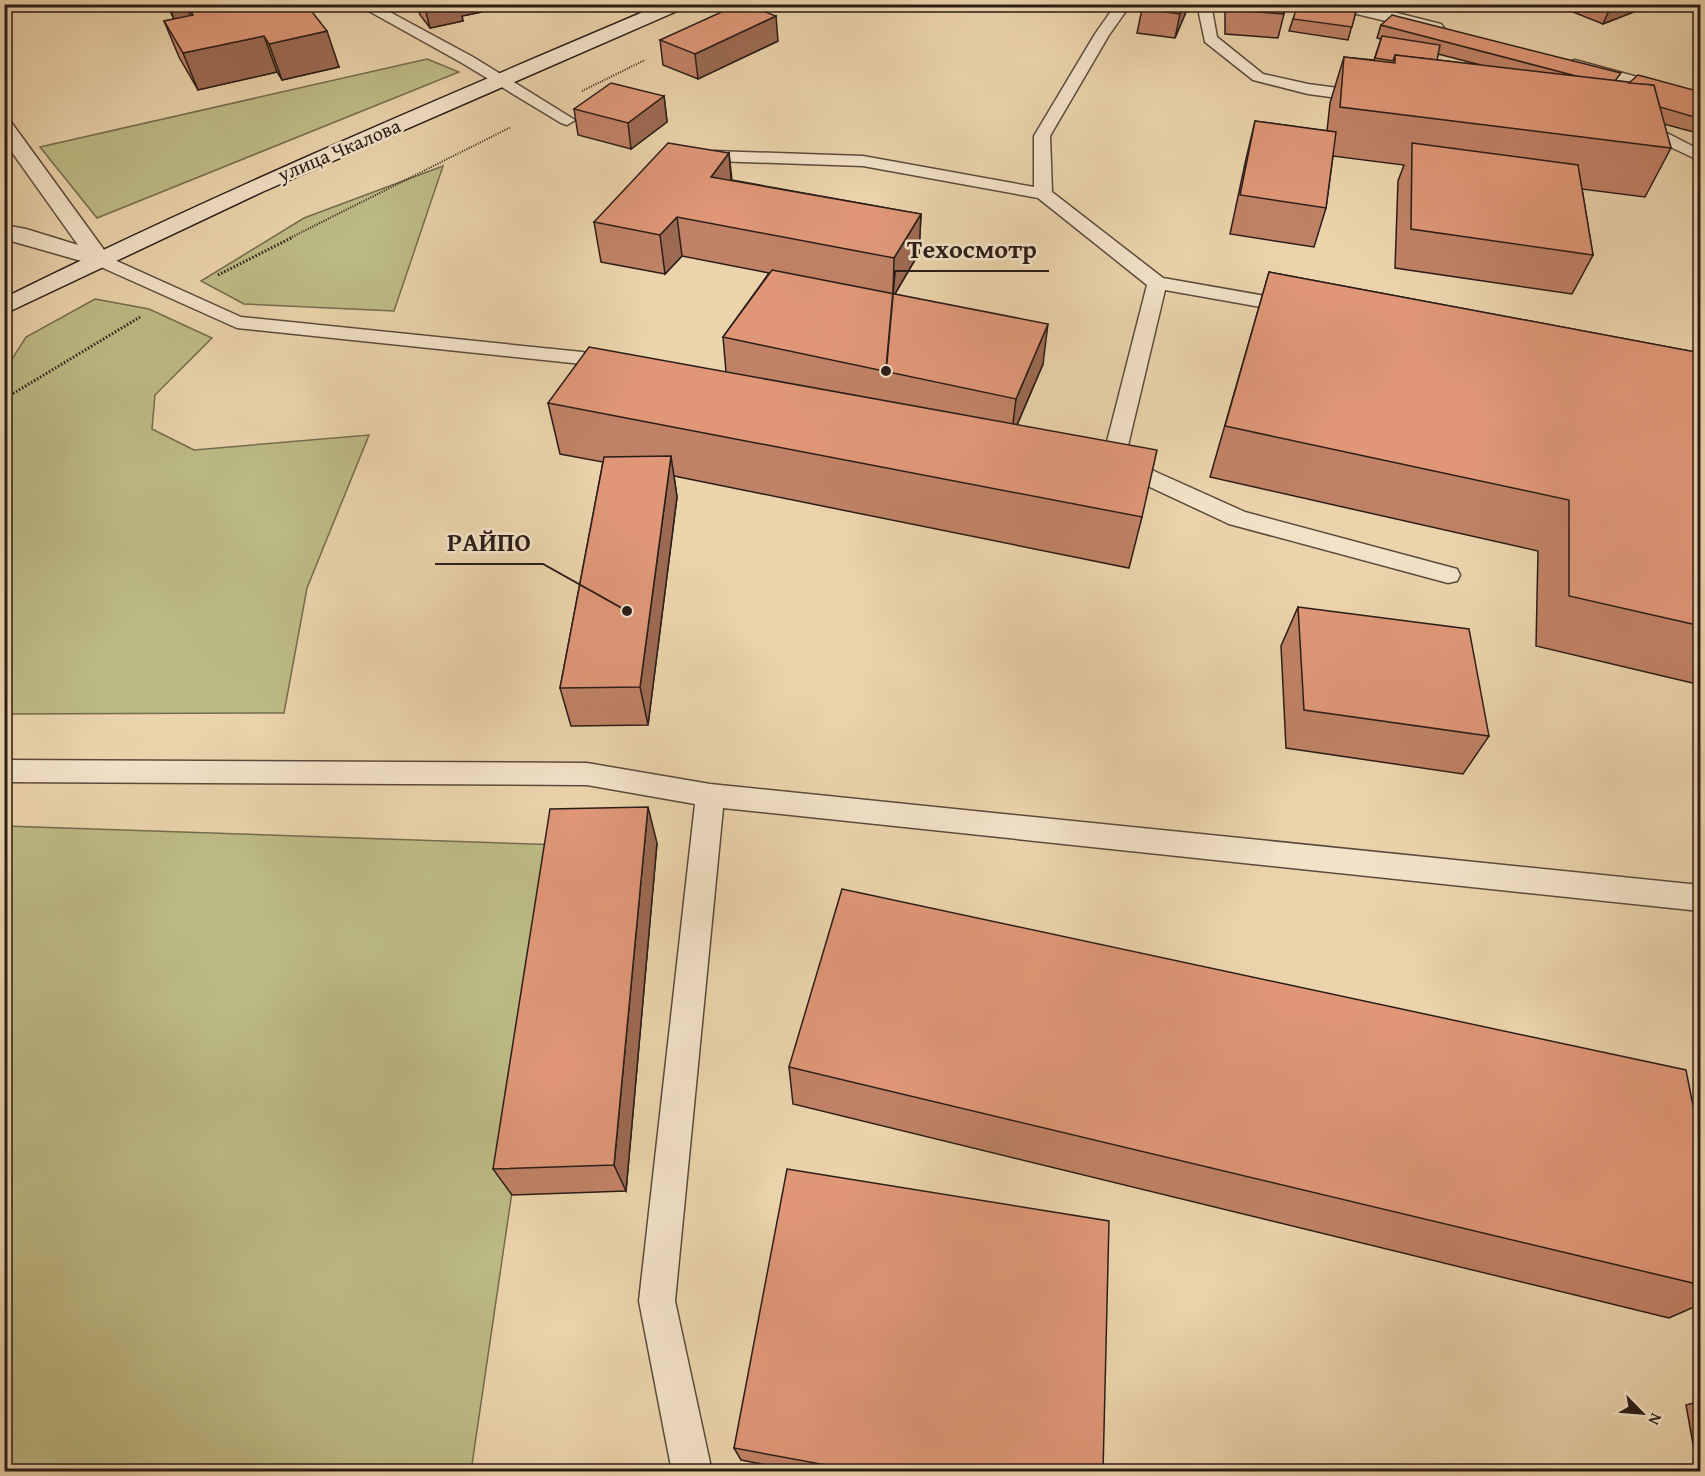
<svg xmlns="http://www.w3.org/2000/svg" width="1705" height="1476" font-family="'Gentium Book Plus',serif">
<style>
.green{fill:#bdbb85;stroke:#746c4e;stroke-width:1.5}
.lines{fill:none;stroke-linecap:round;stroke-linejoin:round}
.lane-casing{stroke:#5b4a3d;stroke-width:3}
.street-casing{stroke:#5b4a3d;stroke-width:3}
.secondary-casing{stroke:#2b1d18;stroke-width:3}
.path-far1{stroke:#2b1d18;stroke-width:2;stroke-dasharray:1 1.5;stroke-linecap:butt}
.path{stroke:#2b1d18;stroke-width:3;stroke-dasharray:1.5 2;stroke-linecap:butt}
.lane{fill:#f2e2c8;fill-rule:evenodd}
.street{fill:#f2e2c8;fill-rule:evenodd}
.secondary{fill:#f2e2c8;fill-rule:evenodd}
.wall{fill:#c08266;stroke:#2b1d18;stroke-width:1.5;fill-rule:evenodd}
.shaded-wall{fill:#9c6a53;stroke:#2b1d18;stroke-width:1.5}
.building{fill:#df9777;stroke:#2b1d18;stroke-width:1.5}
.labels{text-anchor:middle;stroke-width:5;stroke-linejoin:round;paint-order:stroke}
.far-street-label{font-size:20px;fill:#2b1d18;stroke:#f2e2c8}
.leader{fill:none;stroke:#2b1d18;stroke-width:2}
.callout-dot{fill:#2b1d18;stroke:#f2e2c8;stroke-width:2}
.callout-label{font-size:26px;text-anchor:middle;font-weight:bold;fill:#2b1d18;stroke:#f2e2c8;stroke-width:5;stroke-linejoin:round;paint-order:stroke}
</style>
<rect width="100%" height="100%" fill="#ebd3ab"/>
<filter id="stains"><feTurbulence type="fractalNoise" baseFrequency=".00333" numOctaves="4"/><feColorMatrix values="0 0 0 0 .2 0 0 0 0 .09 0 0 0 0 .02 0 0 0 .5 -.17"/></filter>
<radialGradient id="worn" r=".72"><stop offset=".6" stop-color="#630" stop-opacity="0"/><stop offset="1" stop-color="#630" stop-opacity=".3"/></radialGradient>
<g class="green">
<path d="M427 59 459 72 97 218 40 147Z"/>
<path d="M443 166 394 311 244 304 201 281 304 218Z"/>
<path d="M95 299 149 309 212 338 155 395 152 429 194 450 369 435 307 588 284 713 5 714V370L26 337Z"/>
<path d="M5 826 563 845 471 1471 5 1472Z"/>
</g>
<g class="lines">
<g class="lane-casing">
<g id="lane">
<path d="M375 4 473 57 575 120 567 125 561 123 462 63 358 5Z"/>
<path d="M1116 4H1131L1109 35 1050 136 1052 192 1163 278 1294 301 1301 303 1304 307 1301 311 1294 313 1165 290 1125 458 1245 512 1457 569 1460 575 1457 581 1448 583 1229 524 1105 466 1102 461 1147 285 1038 198 863 166 714 161 706 156 714 151 863 156 1034 187V136L1095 34Z"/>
<path d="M1197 4H1211L1217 37 1263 74 1308 84 1368 92 1376 97 1368 102 1308 94 1253 80 1205 42Z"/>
<path d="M1635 126 1669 134 1700 150V161L1658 141 1629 134 1627 131 1629 128Z"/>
<path d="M99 253 241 317 582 352 625 362 628 366 625 370 618 372 582 364 237 328 92 263 90 259 92 255Z"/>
<path d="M4 760 587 763 710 784 1700 885V911L723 808 675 1301 712 1472H672L639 1301 695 804 587 785 4 782Z"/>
</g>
</g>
<g class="street-casing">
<g id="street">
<path d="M1330 4H1361L1441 24 1444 28 1441 32 1435 33 1332 8Z"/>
<path d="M1575 60 1700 94V106L1568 70 1566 66 1568 62Z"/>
<path d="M4 120 11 122 107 254 110 259 107 264 99 266 4 239V225L26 229 78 245 4 141Z"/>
</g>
</g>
<g class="secondary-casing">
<path id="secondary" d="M662 4H686L684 8 262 192 4 314V298C220 191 441 98 662 4Z"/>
</g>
<g class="path-far1">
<path d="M749 8 756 4"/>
<path d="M582 91 645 60"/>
<path d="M290 238 511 127"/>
</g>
<g class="path">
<path d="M218 275 293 237"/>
<path d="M4 399 140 317"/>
</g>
<use href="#lane" class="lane"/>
<use href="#street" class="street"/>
<use href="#secondary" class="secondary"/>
</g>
<g class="wall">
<path d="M166 4H306L339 67 282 80 277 72 198 90 179 57 164 21 174 19Z"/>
<path d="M417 4H480L482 12 462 16 463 21 430 28 420 15Z"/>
<path d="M1144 4H1188L1186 12 1175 38 1137 33 1142 9Z"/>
<path d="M1227 4H1284V14L1278 38 1225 34V11Z"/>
<path d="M1553 4H1645L1644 8 1603 24Z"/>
<path d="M1356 11 1348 40 1289 31 1293 19Z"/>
<path d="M1381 25 1617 81 1701 92V134L1664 124 1671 148 1645 197 1582 189 1593 255 1572 294 1395 268 1398 181 1404 165 1333 156 1326 208 1314 247 1230 234 1246 159 1255 121 1327 131 1330 103 1344 57 1374 60 1381 39 1377 38ZM1438 54 1481 65 1437 60Z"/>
<path d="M660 40 778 41 698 79 663 65Z"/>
<path d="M664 96 667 122 631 149 578 135 574 109Z"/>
<path d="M729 153 732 180 921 214 919 253 895 294 1043 364 1017 425 1142 517 1129 568 674 476 677 497 648 725 571 726 560 688 603 462 560 454 548 403 726 372 723 337 769 273 682 256 665 274 601 262 594 222Z"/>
<path d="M1269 272 1701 353V685L1536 646 1538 551 1210 477Z"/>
<path d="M1298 607 1489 736 1463 774 1286 748 1281 646Z"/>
<path d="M657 843 626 1191 512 1195 493 1169Z"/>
<path d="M789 1067 1701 1146V1304L1669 1318 793 1104Z"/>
<path d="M1701 1401V1472H1698L1686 1405Z"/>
<path d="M734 1448 1103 1472H801L741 1460Z"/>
</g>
<g class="shaded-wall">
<path d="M168 4H186L193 22 177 26Z"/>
<path d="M424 4H480L482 12 462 16 463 21 430 28Z"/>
<path d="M1184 4H1188L1186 12 1175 38 1180 14Z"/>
<path d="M1612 4H1645L1644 8 1603 24Z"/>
<path d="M776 16 778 41 698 79 695 54Z"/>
<path d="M327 31 339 67 282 80 269 44Z"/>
<path d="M264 36 277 72 198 90 183 53Z"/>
<path d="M664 96 667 122 631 149 628 123Z"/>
<path d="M729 153 732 192 711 177Z"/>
<path d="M921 214 919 253 893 297 894 258Z"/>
<path d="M677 217 682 256 665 274 660 235Z"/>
<path d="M1048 324 1043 364 1011 439 1016 399Z"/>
<path d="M671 456 677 497 648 725 640 687Z"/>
<path d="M648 807 657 843 626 1191 614 1165Z"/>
</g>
<g class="building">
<path d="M186 4H306L327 31 269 44 264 36 183 53 164 21 193 15Z"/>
<path d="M739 4H744L776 16 695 54 660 40Z"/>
<path d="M1144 4H1184L1180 14 1142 9Z"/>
<path d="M1231 4H1284V14L1231 10Z"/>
<path d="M1298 4H1308L1356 11 1352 27 1293 19Z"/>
<path d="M1392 15 1621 73 1615 81 1580 77 1381 25Z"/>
<path d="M1382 36 1440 45 1437 60 1395 55 1393 61 1375 58Z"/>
<path d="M1395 55 1654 85 1671 148 1340 107 1344 57 1395 63Z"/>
<path d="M1638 75 1701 92V119L1660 107 1654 85 1629 83Z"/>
<path d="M611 83 664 96 628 123 574 109Z"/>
<path d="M1255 121 1336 132 1326 208 1240 195Z"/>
<path d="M668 143 729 153 711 177 921 214 894 258 677 217 660 235 594 222Z"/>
<path d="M1412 143 1578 165 1593 255 1411 229Z"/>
<path d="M772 270 1048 324 1016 399 723 337Z"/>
<path d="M1269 272 1701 353V626L1569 596V500L1225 426Z"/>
<path d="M589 347 1157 450 1142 517 548 403Z"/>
<path d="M671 456 640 687 560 688 604 457Z"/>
<path d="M1298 607 1469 629 1489 736 1304 710Z"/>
<path d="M648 807 614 1165 493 1169 550 809Z"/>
<path d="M842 889 1686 1070 1701 1146V1285L789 1067Z"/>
<path d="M787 1169 1109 1221 1103 1472H864L734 1448Z"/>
</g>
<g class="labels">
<g class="far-street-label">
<text transform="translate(339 150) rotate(-23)" y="7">улица Чкалова</text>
</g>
</g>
<path class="leader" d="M886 371L895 271H1049M627 611L543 564H435"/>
<g class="callout-dot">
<circle cx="886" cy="371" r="6"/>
<circle cx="627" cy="611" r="6"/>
</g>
<g class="callout-label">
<text x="972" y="258">Техосмотр</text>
<text x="489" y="551">РАЙПО</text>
</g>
<rect width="1705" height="1476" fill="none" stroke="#ebd3ab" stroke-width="24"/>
<rect x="6" y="6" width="1693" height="1464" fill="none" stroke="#2b1d18" stroke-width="3"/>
<rect x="12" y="12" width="1681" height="1452" fill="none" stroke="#2b1d18" stroke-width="1.5"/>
<g transform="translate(1642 1413) rotate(115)" stroke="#f2e2c8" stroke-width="4.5" paint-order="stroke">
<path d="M0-4.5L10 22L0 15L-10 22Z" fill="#2b1d18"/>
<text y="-9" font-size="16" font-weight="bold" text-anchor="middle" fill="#2b1d18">N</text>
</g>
<rect width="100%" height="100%" filter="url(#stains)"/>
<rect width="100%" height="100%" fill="url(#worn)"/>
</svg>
